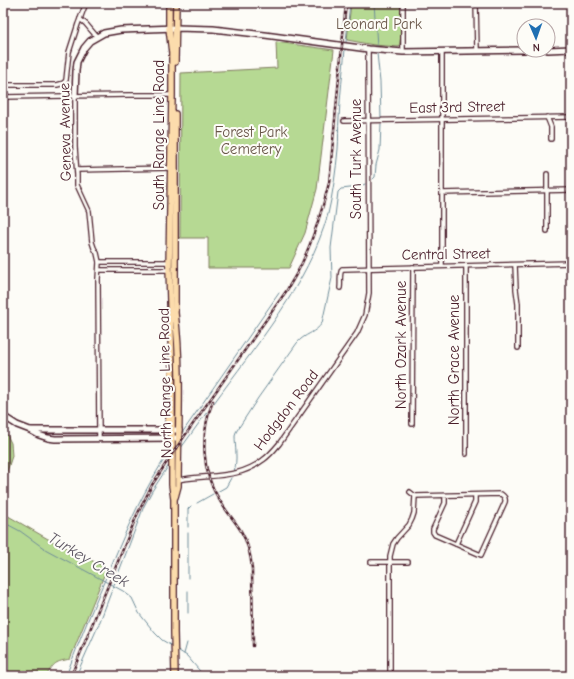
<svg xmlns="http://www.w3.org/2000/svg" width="574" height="679" font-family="'Comic Neue',sans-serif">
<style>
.green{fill:#b6d993;stroke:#807c5f}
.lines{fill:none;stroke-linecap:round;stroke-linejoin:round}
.stream{stroke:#6e8c99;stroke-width:1}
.street-casing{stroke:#4a1f2b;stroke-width:6}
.secondary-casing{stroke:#4a1f2b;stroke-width:8}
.primary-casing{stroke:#4a1f2b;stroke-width:8}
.street{stroke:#fdfcf7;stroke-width:3.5}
.secondary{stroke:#fdfcf7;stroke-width:5}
.primary{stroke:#fcdcac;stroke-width:5.5}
.rail-casing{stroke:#4a1f2b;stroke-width:2.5}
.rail{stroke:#fdfcf7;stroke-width:1;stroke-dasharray:3;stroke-linecap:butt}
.labels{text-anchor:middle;stroke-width:4;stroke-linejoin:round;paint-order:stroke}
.park-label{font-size:15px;fill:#6a574a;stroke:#fdfcf7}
.street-label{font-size:15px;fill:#4a1f2b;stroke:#fdfcf7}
.water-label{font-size:16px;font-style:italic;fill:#5c5562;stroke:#fdfcf7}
</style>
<rect width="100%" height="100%" fill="#fdfcf7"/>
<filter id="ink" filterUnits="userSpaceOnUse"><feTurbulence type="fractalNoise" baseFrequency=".025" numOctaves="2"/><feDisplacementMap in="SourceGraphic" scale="8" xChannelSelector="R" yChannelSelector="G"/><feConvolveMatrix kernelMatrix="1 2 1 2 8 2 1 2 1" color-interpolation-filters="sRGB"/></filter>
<g filter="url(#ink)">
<g class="green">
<path d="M351 3H401V36L399 47 374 45 347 40Z"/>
<path d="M276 42 334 50 317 189 305 233 289 268H208V238H180L181 73 277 68Z"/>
<path d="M3 427 11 443 12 456 3 484Z"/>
<path d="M3 513 48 539 107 568 70 659C55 662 55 662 46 676H3Z"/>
</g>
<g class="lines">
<g class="stream">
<path d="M374 3 377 46"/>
<path d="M346 42 350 3"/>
<path d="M377 53 380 82 381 118"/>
<path d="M373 179 375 177 376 165 380 150 381 124"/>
<path d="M214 403C256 345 308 285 328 214 333 193 336 171 338 149 339 139 338 128 339 118 340 95 343 72 345 49"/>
<path d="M182 433 279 293"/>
<path d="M181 448 207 412"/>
<path d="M234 471C238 460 235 447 235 435L236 432 258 398 297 343C304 334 316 333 322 323L332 278 331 248 338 192 341 189 359 187 365 184"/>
<path d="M217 492 226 487 231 478"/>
<path d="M197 503 213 494"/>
<path d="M3 522 20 531 45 549 123 591 132 598 139 613 155 633 162 640 172 646"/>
<path d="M188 527V509L191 506"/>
<path d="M188 533V578"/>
<path d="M188 613V591"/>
<path d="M176 649 187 656 204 676"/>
<path d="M184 654 187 643"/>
<path d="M66 676C80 639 95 602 111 566 128 526 144 489 169 452"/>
<path d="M76 676 99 624 144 506 152 491 169 465"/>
</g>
<g class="street-casing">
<g id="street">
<path d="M403 3V52"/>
<path d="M476 3 477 50"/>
<path d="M80 19 86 24 97 37"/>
<path d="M3 85H57L64 83 66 80 69 52 78 24 80 19 86 3"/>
<path d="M75 96V147L77 175V185L89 211 92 242 94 248 97 253 99 262 98 279 99 438"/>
<path d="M3 97 129 95H172"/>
<path d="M547 117 551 127V139"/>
<path d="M344 121 571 117"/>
<path d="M77 170 171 168"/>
<path d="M442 193 571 190"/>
<path d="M547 231V174"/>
<path d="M515 265 516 289 518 304V348"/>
<path d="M442 266V51"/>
<path d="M99 270H167L169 267 167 262H99"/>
<path d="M340 288C341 282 339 275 342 269H344L571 263"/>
<path d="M412 424 413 267"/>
<path d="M466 454V266"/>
<path d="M178 480C208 474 238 480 263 460 269 456 274 450 279 444L357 333 365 315 369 293 368 49"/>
<path d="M415 496 501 494C504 496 506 498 505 502L481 555 435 535 433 532V529L445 503V496"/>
<path d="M456 544 475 502V495"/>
<path d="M371 562H408"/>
<path d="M390 676V556L393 544 397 538 409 525 412 519 414 513 415 496 410 492"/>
</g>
</g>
<g class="secondary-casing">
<g id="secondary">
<path d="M548 50 571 49"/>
<path d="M75 96 76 71 77 62 84 48 90 41 104 33 121 30 176 28 213 29 265 35 368 49 403 52 524 50"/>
<path d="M3 416 17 425 30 430 39 435 48 438 55 439 179 438"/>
<path d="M31 430H179"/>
</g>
</g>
<g class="primary-casing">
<g id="primary">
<path d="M169 3V28L172 53V95L169 267 172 369V485L174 499V632L175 676"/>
<path d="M175 62 176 3"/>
<path d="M164 430C167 426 169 423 169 418"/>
<path d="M175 497 178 486C178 428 182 370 175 313V114"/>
</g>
</g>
<use href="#street" class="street"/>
<use href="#secondary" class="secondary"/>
<use href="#primary" class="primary"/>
<g class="rail-casing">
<g id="rail">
<path d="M213 401C200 433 201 472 220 501 226 511 235 521 241 531 248 543 251 556 252 569L253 646"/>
<path d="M71 676 137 515 152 485 172 454 287 290C292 281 298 272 302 263 314 237 322 211 329 183L346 3"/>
</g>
</g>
<use href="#rail" class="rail"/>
</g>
</g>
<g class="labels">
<g class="park-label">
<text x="379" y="29">Leonard Park</text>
<text x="251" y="137">Forest Park<tspan x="251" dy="17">Cemetery</tspan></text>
</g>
<g class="street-label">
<text transform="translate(457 107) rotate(-1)" y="5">East 3rd Street</text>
<text transform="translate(65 132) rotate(-91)" y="5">Geneva Avenue</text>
<text transform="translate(159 135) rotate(-90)" y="5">South Range Line Road</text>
<text transform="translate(356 159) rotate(-90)" y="5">South Turk Avenue</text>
<text transform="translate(446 254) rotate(-1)" y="5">Central Street</text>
<text transform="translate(401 345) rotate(-90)" y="5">North Ozark Avenue</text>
<text transform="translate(454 360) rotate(-90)" y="5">North Grace Avenue</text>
<text transform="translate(165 383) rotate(-91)" y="5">North Range Line Road</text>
<text transform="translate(286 410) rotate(-53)" y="5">Hodgdon Road</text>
</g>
<g class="water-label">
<text transform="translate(89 559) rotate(31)" y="6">Turkey Creek</text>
</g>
</g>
<rect width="574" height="679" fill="none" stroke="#fdfcf7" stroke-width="16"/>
<rect x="8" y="8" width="558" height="663" fill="none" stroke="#4a1f2b" stroke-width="1.5" filter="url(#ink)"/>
<g transform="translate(536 38) rotate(178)"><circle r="19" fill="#fdfcf7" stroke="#b5a4a5"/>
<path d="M0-3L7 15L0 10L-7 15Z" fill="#1f6fb2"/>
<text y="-6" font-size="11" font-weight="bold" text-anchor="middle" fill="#4a1f2b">N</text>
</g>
</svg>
